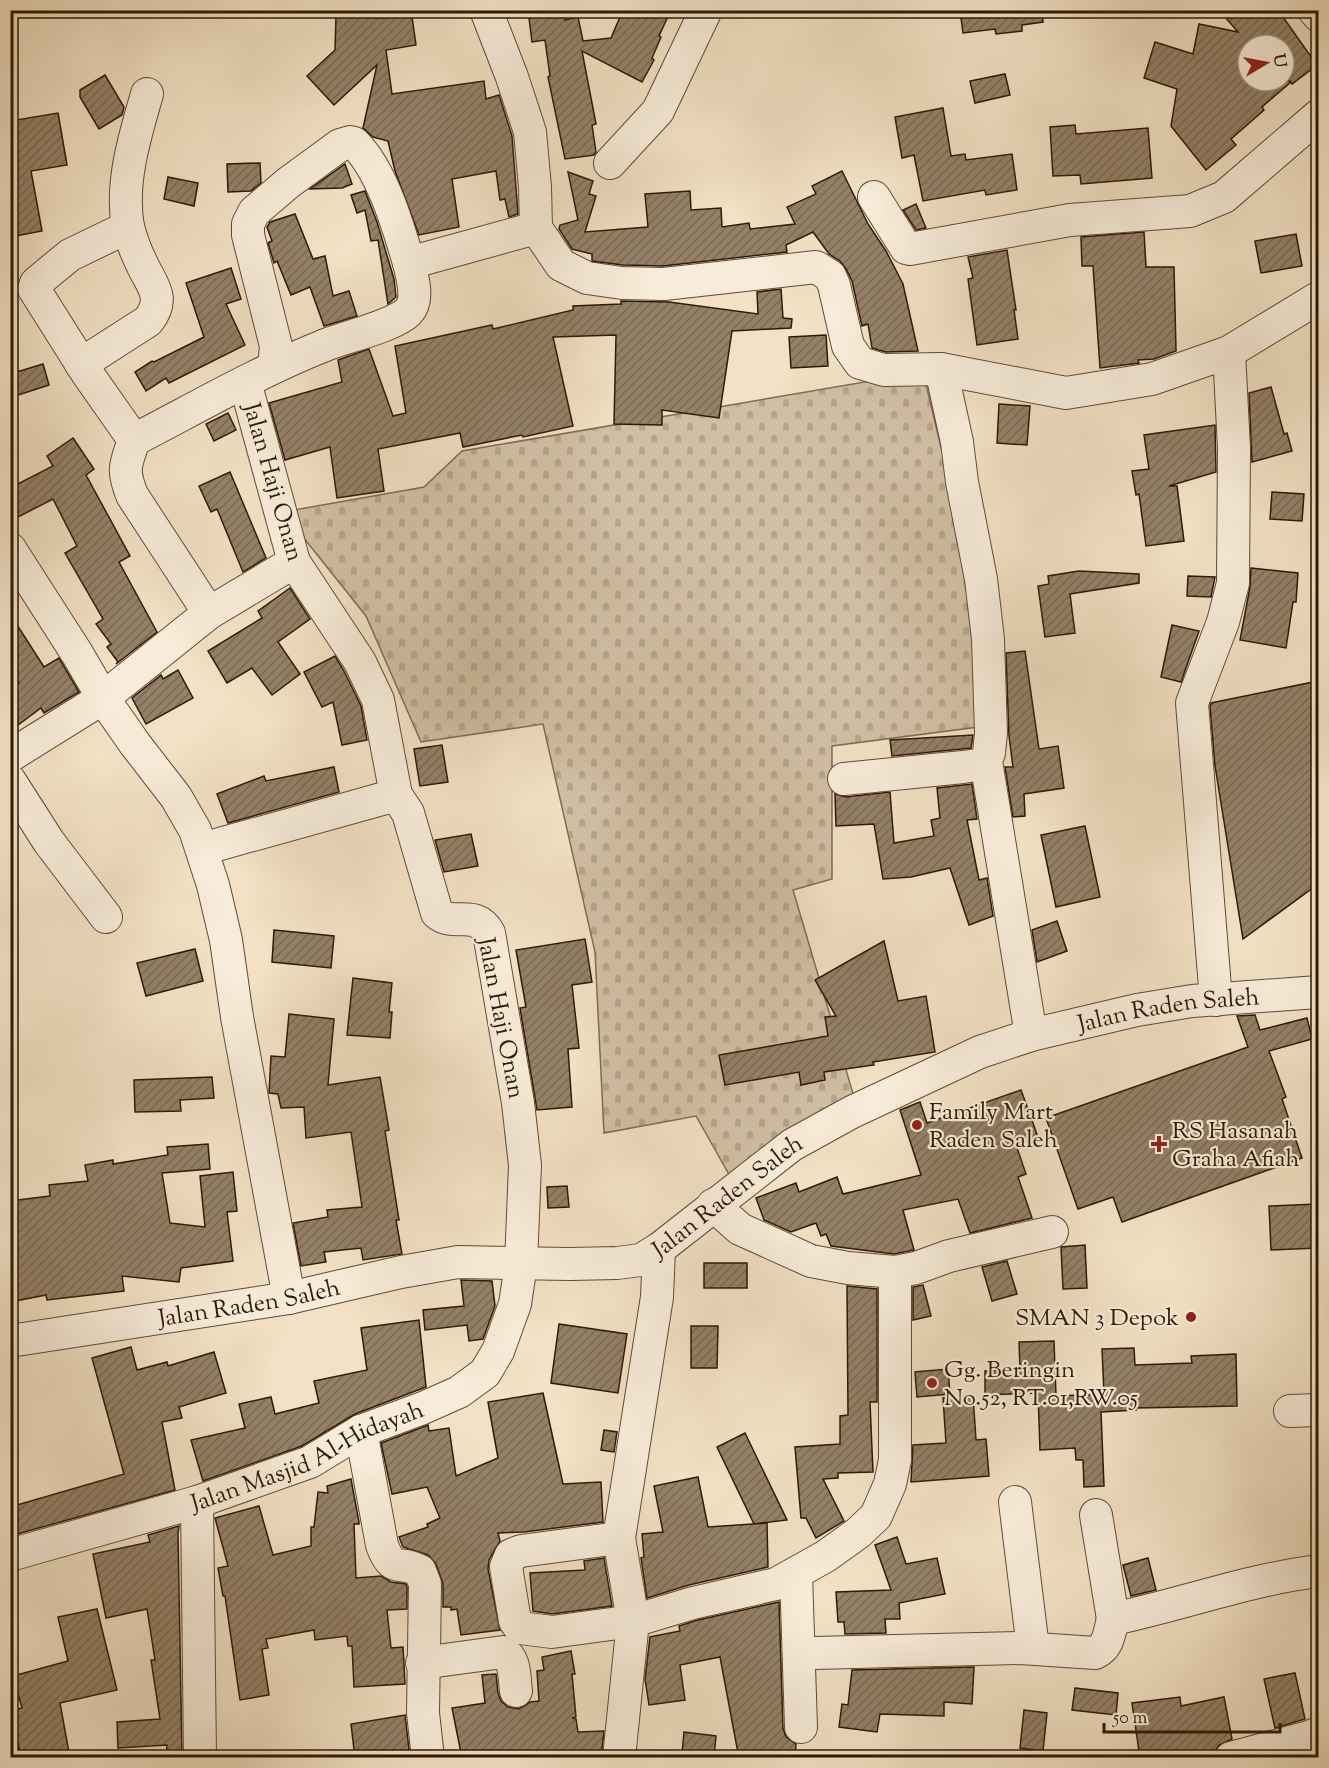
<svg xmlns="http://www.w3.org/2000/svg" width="1329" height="1768" font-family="'Sorts Mill Goudy',serif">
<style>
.cemetery{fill:url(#cemetery-stones);stroke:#806c54;stroke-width:1.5}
.building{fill:url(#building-hatch);stroke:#2e1905;stroke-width:1.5;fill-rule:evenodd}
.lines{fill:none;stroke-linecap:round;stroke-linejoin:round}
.minor-casing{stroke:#5f4b35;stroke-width:34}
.minor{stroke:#f7ecd9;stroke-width:32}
.poi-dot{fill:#8f2418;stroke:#f7ecd9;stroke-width:2}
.labels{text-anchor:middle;stroke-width:4.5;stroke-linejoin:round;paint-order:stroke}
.street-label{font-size:24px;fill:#2e1905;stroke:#f7ecd9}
.poi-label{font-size:24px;fill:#2e1905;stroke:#f7ecd9;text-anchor:start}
</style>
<defs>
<pattern id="cemetery-stones" width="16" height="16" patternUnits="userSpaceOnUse" patternTransform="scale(1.5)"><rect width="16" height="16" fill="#d1bfa4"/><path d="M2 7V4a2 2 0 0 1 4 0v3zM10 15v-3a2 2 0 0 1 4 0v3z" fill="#b4a48c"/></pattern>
<pattern id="building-hatch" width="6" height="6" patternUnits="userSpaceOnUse" patternTransform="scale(1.5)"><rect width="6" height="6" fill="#948168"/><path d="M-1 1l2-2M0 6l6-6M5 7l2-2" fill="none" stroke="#796954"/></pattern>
</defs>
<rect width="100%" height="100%" fill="#f2e1c4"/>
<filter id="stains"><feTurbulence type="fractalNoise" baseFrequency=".00333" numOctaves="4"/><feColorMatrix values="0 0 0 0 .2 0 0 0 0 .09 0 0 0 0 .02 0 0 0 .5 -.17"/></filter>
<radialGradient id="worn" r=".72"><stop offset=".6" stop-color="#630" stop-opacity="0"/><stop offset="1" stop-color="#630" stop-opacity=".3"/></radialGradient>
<path class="cemetery" d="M923 372 979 606 994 725 832 746V879L793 890 854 1097 731 1178 696 1116 604 1133 595 952 543 724 421 742 366 616 283 512 424 487 462 451Z"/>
<g class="building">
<path d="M411 10 416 45 386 50 392 94 484 81 486 99 499 95 512 136 518 214 509 217 505 199 500 200 496 171 452 179 459 227 419 235 395 171 388 141 373 137 363 128 377 65 334 105 307 76 335 50 336 16 385 18V13Z"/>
<path d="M528 10H564L565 20 578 17 583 41 611 38 623 10H671L659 36 661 37 652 58 654 60 642 82 582 51 596 124 592 125 596 152 594 155 565 159 548 77 550 76 545 40 532 42Z"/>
<path d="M960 10H1042L1043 22 1022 25V31L996 34 995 29 963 33Z"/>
<path d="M1219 10H1278L1317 65 1292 84 1291 82 1262 107 1264 110 1231 139 1236 145 1206 170 1171 126 1177 89 1144 78 1155 42 1193 54 1199 24 1238 32ZM1248 44 1284 45V73L1290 81H1248Z"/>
<path d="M1005 74 1010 95 975 103 970 81Z"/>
<path d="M105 75 124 107 122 115 99 129 80 97V90Z"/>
<path d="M943 108 951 156 965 154 966 160 1012 154 1017 190 986 195 985 190 923 201 914 155 902 158 895 117Z"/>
<path d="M58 113 67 165 31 171 42 231 10 237V126L17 125 16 120Z"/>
<path d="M1075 125 1076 134 1148 128 1152 178 1081 184 1080 175 1053 176 1050 127Z"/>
<path d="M260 163 261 183 251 191 228 192 227 164Z"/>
<path d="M345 164 352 184 342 188 310 189Z"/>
<path d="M842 171 868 224 886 251 903 284 918 351 886 352 872 348 868 324 862 326 852 281 846 269 840 261 829 254 813 232 786 245 787 252 663 266 623 265 592 261V254L572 249 559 229 560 225 578 220 568 172 593 181 589 194 596 196 585 232 648 227 645 194 690 191 691 210 721 208 722 227 749 223 750 229 795 224 787 207 816 194 812 186Z"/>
<path d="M168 177 198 183 194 206 164 199Z"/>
<path d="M365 191 377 222 394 279 396 297 388 304 378 240 371 241 365 210 357 213 351 195Z"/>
<path d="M916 204 926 228 916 230 903 210Z"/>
<path d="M295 214 313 259 325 256 333 296 349 291 357 316 324 326 310 287 291 295 277 261 274 263 268 243 272 241 267 227 270 222Z"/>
<path d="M1144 232 1146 267H1174L1176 351 1154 359 1138 360 1139 363 1100 368 1093 266H1082L1081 237Z"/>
<path d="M1296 234 1302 266 1261 273 1255 241Z"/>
<path d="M1007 250 1016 310H1014L1018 339 977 345 968 279 973 278 968 257Z"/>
<path d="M231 268 241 299 226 304 245 345 169 383 166 378 146 391 135 372 152 361 154 362 204 337 186 283Z"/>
<path d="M781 289 783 318 792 319 791 328 732 331 719 418 662 410V425L614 424 616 335 553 337 573 426 523 437 522 435 463 447 460 433 378 449 384 491 337 498 330 447 285 460 269 403 342 382 338 360 369 349 393 416 406 413 395 346 492 325 493 329 573 310V306L621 304V301L669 302 758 314 757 292Z"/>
<path d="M826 335 828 366 791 368 789 337Z"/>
<path d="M43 364 49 385 15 396 10 374Z"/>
<path d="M1271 387 1284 434 1287 433 1292 451 1252 462 1249 393Z"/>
<path d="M999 404 1030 406 1027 445 997 443Z"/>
<path d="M228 413 236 430 214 441 206 424Z"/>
<path d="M1215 425 1216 472 1169 486H1177L1184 541 1146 546 1139 494 1136 495 1132 471 1149 469 1144 435Z"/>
<path d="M73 438 94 469 86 475 130 556 119 562 157 632 116 664 118 662 107 647 111 644 96 624 103 619 65 553 77 546 53 499 18 517 10 501V488L53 466 47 456Z"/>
<path d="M230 472 266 558 243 572 217 509 211 512 199 486Z"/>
<path d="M1272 492 1304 494 1302 521 1270 519Z"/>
<path d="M1251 568 1298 573 1296 602H1293L1286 648 1240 640 1250 587Z"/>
<path d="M1079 571 1139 574V583L1070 594 1075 633 1045 637 1038 586 1049 584 1048 576Z"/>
<path d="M1188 576 1215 577 1211 597 1187 596Z"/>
<path d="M290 588 310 619 278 642 300 674 272 695 252 668 227 683 208 651 262 618 258 611Z"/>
<path d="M10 614 44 667 59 658 79 692 44 713 41 708 18 725 10 715V688L19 683 10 670Z"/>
<path d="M1172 625 1199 631 1181 682 1161 677Z"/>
<path d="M1025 651 1039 749 1058 746 1064 788 1024 794 1025 816 1013 817 1005 767H1013L1009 736 1006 653Z"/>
<path d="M335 656 344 671 361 706 367 740 342 745 333 702 322 707 304 672Z"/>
<path d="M178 670 193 698 146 724 132 698 161 675 163 679Z"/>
<path d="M1318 681V884L1243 939 1215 766 1210 706 1211 703Z"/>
<path d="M973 735 971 748 892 756 890 740Z"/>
<path d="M442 745 448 782 420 786 414 749Z"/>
<path d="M334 767 339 792 228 823 217 794 264 776 266 781Z"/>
<path d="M972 784 977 819 967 820 979 880 987 878 993 916 969 925 950 868 911 877 883 879 874 824 836 826 835 794 846 797 890 792 894 843 934 836 931 820 940 818 937 788Z"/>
<path d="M1085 826 1100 897 1056 907 1041 835Z"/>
<path d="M471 834 478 866 444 872 435 840Z"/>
<path d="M1057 921 1067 951 1037 962 1032 930Z"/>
<path d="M274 930 334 936 331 968 272 962Z"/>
<path d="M585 939 592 982 572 985 579 1048 568 1049 572 1107 537 1110 520 1008 526 1007 516 950Z"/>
<path d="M884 941 898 1001 926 996 935 1052 873 1062 874 1065 824 1072 825 1080 801 1085 799 1072 725 1085 719 1055 828 1036 825 1017 836 1016 815 980Z"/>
<path d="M195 949 203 981 146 996 137 963Z"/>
<path d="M353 978 392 983 389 1012H392L390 1038 347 1035Z"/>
<path d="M289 1014 334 1019 328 1085 380 1077 389 1130 385 1131 399 1220H396L402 1254 363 1260 361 1248 324 1252 326 1262 301 1266 293 1223 328 1217 327 1210 362 1207 351 1132 306 1138 304 1107 281 1108 278 1094 269 1093 271 1056 285 1057Z"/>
<path d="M1255 1015 1260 1030 1307 1018 1312 1039 1269 1051 1286 1097 1282 1099 1302 1158 1122 1222 1113 1197 1078 1209 1046 1118 1248 1047 1237 1016Z"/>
<path d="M212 1077 214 1098 180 1100 181 1111 135 1112 134 1080Z"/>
<path d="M1021 1090 1038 1137 1016 1145 1026 1174 1018 1177 1032 1218 970 1233 958 1199 903 1210 914 1250 894 1254 831 1246 826 1234 821 1236 816 1223 791 1232 764 1220 756 1198 796 1183 799 1192 837 1177 843 1194 921 1175 900 1110 920 1102 927 1123Z"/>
<path d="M208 1144 210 1169 162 1173 170 1223 205 1227 200 1176 233 1172 237 1211 227 1212 233 1261 181 1268 179 1282 122 1276 124 1291 47 1300 46 1295 15 1301 10 1276V1201L50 1196 49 1185 88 1181 85 1165 113 1160V1164L168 1155 167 1147Z"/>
<path d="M567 1186 569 1207 548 1208 547 1187Z"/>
<path d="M1318 1204V1248L1271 1250 1269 1206Z"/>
<path d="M1085 1245 1087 1288 1063 1289 1061 1247Z"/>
<path d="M1007 1261 1017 1294 992 1301 982 1267Z"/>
<rect x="704" y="1263" width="43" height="25"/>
<path d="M461 1280 492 1281 495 1306 483 1339 469 1341 467 1325 425 1330 423 1310 464 1306Z"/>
<path d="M923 1285 931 1316 913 1320V1287Z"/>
<path d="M847 1286 877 1289V1402H870L873 1472 838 1473V1478L823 1479 844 1521 816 1538 806 1518H801L795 1447 840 1444V1416L848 1415Z"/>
<path d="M419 1320 426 1387 355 1414 302 1446 203 1481 191 1440 245 1428 239 1404 271 1397 275 1414 319 1403 314 1381 367 1370 361 1328Z"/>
<path d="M559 1324 627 1334 618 1393 551 1383Z"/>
<path d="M691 1326H718L717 1368H691Z"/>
<path d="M1054 1341 1056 1396 1104 1394 1102 1349 1134 1348 1135 1365 1192 1363 1191 1356 1236 1354 1237 1406 1136 1408V1410L1101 1412 1104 1486 1084 1487 1083 1460H1076L1075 1448 1040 1450 1038 1393 985 1395V1371L1020 1370 1019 1342Z"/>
<path d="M131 1347 137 1370 167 1362 168 1366 214 1352 226 1393 179 1407 182 1418 162 1422 175 1490 10 1536V1507L124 1474 92 1358Z"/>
<path d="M948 1369 950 1394 917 1397 915 1372Z"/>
<path d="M543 1393 563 1484 601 1482 603 1522 524 1532 498 1533 500 1541 489 1560 488 1569 500 1630 461 1635 457 1609 451 1610V1607H443V1584L436 1564 428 1555 403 1547 399 1537 428 1527 427 1524 440 1518 427 1487 392 1494 381 1443 428 1425 429 1431 449 1428 456 1476 498 1458 488 1402Z"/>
<path d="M973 1396 976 1440 986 1439 989 1476 911 1482 913 1445 946 1443 943 1398Z"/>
<path d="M604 1430 617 1432 614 1452 601 1450Z"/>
<path d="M745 1433 787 1520 754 1524 717 1447Z"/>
<path d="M698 1477 708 1527 767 1523 768 1567 689 1585 647 1598 641 1558 644 1557 642 1534 663 1532 654 1486Z"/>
<path d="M351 1479 359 1522V1524H354L356 1578 381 1576 391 1582 406 1584 407 1587V1609L387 1610 391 1648 403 1647 405 1684 354 1687 352 1646H348L347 1636 315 1640 314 1630 266 1639 268 1648 262 1649 269 1695 240 1700 225 1596H223L218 1568 228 1566 215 1518 259 1506 273 1555 311 1546V1527H314L318 1492 328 1493 327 1486Z"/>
<path d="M179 1526 178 1533 182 1758H166L167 1745 118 1748 117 1722 160 1719 151 1660H155L147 1609 106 1618 93 1554 150 1542 148 1535Z"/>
<path d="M897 1537 906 1564 937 1558 945 1594 899 1603 900 1619H885L886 1633 845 1634 844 1622H838L836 1592 891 1590 875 1545Z"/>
<path d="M604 1558 612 1606 552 1614 533 1611 530 1573 585 1570 584 1561Z"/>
<path d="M1148 1558 1156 1590 1131 1596 1123 1565Z"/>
<path d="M779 1602 783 1728 786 1737 796 1744 795 1758H774L738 1753 720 1657 680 1665 685 1700 649 1705 645 1679 650 1637 680 1631 679 1626 698 1620Z"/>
<path d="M97 1609 117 1690 60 1703 70 1758H21L16 1733 10 1735V1711L22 1708 13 1676 68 1661 58 1617Z"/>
<path d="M571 1651 575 1674H572L576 1717 572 1718 576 1719 578 1732 604 1731 601 1758H462L452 1708 485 1703 482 1675 496 1674 498 1693 501 1701 508 1707 519 1709 530 1702 539 1701 537 1671 544 1670 542 1657Z"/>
<path d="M974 1667 972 1704 944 1702V1716L880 1714 877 1732 839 1727 842 1704 848 1705 852 1670Z"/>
<path d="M1295 1673 1305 1719 1275 1728 1264 1679Z"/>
<path d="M1075 1688 1118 1693 1116 1715 1072 1710Z"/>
<path d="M1180 1697 1181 1706 1224 1697 1232 1739 1219 1745 1214 1753V1758H1140L1132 1703Z"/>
<path d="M1024 1710 1047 1713 1043 1751 1020 1748Z"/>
<path d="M405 1715 410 1758H355L351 1724Z"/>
<path d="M684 1732 716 1736 714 1757 682 1753Z"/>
</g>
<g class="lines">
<g class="minor-casing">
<g id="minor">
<path d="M486 10 512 77 530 132 535 187 536 228 561 265 587 278 622 283 664 284 816 267 830 276 834 285 848 346 860 363 884 370 941 369 1066 393 1152 379 1229 352 1318 298"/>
<path d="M1314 10 1318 15"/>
<path d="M610 163 658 111 706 10"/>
<path d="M874 197 906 248 910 249 1070 220 1190 211 1224 197 1318 116"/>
<path d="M128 227 70 255 36 283 34 289 87 373 134 440"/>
<path d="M81 364 148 321C167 297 151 285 141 262 136 252 131 238 128 227 120 183 135 136 147 94"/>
<path d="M274 367 276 346 248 235V224L254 212 288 183 340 145 350 142 354 143C382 170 398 226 409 263"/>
<path d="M941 369 957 442 962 482 981 579 988 639 991 733 989 753 986 761 1031 1035"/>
<path d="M10 549 78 655 103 698 135 744 176 797 195 830 213 885 226 940 237 1017 289 1298"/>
<path d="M209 613 294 562"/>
<path d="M10 756 103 698 209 613 132 495C122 469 125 466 134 440 196 408 258 372 323 346 344 337 392 327 408 312 420 300 412 277 409 263L536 228"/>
<path d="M844 779 963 767 977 765 986 761"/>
<path d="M10 781 49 842 106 917"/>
<path d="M202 849 396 795"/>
<path d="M1216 1000 1192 703 1223 622 1233 583 1234 448 1229 352"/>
<path d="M713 1205 740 1229 811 1261 848 1268 895 1272 916 1268 949 1256 1052 1232"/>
<path id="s1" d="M10 1341 289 1298 401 1272 458 1262 570 1264 617 1263 641 1260 659 1249 792 1145 852 1112 980 1052 1031 1035 1137 1010 1192 1001 1318 992"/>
<path d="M1290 1411 1318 1410"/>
<path d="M361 1431 382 1545C393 1575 399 1559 420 1571L425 1584 423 1713 428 1758"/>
<path d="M197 1502 200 1758"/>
<path d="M1015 1502 1033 1648"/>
<path d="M1096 1515 1113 1619"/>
<path d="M619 1538 521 1551 511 1555 506 1567 515 1621 520 1628 552 1632 633 1621 693 1603 776 1584 826 1556 858 1533 876 1516 890 1484 895 1460V1272"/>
<path id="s2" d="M10 1555 197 1502 310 1462 361 1431 423 1408 459 1392 485 1373 498 1351 515 1304 521 1264 525 1165 518 1103 489 933C475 908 454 928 437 913L408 813 396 795 378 700 360 662 294 562 245 382"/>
<path d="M796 1574 801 1727"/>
<path d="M814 1653 1021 1648 1095 1653C1109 1647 1109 1633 1113 1619 1183 1604 1247 1580 1318 1571"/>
<path d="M422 1663 503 1652C516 1659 514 1677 516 1691"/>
<path d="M619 1758 633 1621 619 1538 657 1297 659 1249"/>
<path d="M1231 1758 1309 1737 1318 1733"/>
</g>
</g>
<use href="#minor" class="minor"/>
</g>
<g class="poi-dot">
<circle cx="917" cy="1125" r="6"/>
<path d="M1156 1135h6v6h6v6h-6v6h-6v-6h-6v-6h6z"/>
<circle cx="1191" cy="1317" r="6"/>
<circle cx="932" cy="1383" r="6"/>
</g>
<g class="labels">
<g class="street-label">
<text transform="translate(274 482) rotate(74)" y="8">Jalan Haji Onan</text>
<text dy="8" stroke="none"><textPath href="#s1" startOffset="1232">Jalan Raden Saleh</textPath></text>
<text transform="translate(502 1018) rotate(79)" y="8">Jalan Haji Onan</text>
<text dy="8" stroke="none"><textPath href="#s1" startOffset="746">Jalan Raden Saleh</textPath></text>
<text dy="8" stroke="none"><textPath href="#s1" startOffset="242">Jalan Raden Saleh</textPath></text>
<text dy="8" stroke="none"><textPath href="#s2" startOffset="314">Jalan Masjid Al-Hidayah</textPath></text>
</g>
<g class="poi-label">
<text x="929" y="1119">Family Mart<tspan x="929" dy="28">Raden Saleh</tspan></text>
<text x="1172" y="1138">RS Hasanah<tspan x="1172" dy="28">Graha Afiah</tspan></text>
<text x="1179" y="1325" text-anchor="end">SMAN 3 Depok</text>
<text x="944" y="1377">Gg. Beringin<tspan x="944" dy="28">No.52, RT.01,RW.05</tspan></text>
</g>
</g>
<rect width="1329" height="1768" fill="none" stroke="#f2e1c4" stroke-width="36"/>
<rect x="12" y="12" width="1305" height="1744" fill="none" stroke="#2e1905" stroke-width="3"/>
<rect x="18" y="18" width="1293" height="1732" fill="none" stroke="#2e1905" stroke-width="1.5"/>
<g transform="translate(1266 63) rotate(80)"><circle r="28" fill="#f7ecd9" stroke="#a79884" stroke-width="1.5"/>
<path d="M0-4.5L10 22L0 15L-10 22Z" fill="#8f2418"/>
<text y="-9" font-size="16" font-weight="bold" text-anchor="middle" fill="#2e1905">U</text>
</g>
<path d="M1104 1723v9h176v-9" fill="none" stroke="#2e1905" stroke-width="3"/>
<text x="1113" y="1723" font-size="18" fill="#2e1905" stroke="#f7ecd9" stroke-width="4.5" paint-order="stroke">50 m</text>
<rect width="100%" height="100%" filter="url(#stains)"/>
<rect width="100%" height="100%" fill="url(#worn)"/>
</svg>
